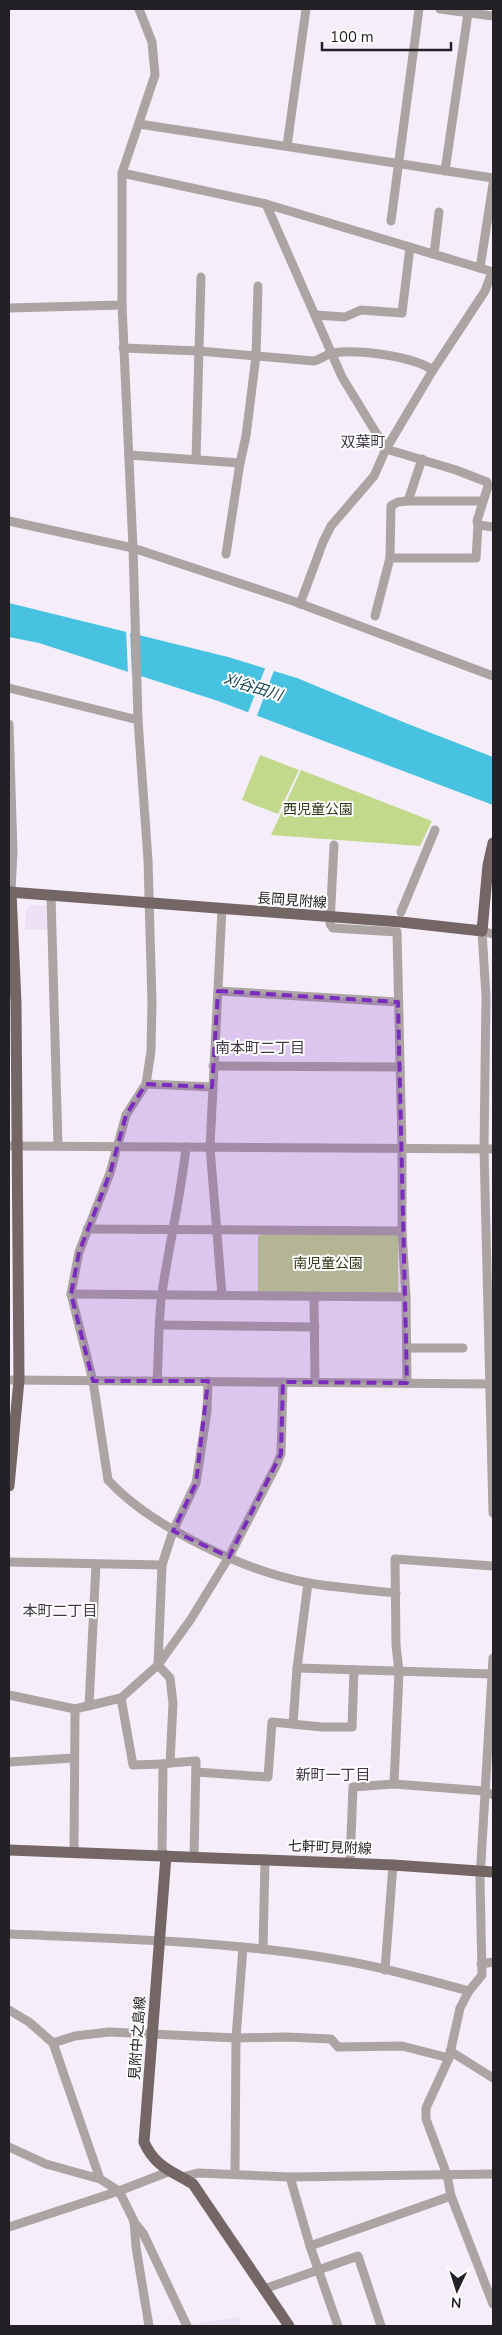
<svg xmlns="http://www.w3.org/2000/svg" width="502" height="2335" font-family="'Nunito Sans','Noto Sans JP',sans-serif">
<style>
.built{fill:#ece0f4}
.green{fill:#c2d88b}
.water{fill:#47c3e1}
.pier{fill:#f5edfa}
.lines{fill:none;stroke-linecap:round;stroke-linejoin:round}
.minor{stroke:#aca4a3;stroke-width:9}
.major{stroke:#736664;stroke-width:11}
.marked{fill:#7b2cbf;fill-opacity:0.2;stroke:#7b2cbf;stroke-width:4;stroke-dasharray:10 6;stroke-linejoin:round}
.labels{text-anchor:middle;stroke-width:4;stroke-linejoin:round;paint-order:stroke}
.park-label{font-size:14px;fill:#2e3713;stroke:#fefefe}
.street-label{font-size:14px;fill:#242126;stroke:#fefefe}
.neighbourhood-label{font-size:15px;fill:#403944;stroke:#fefefe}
.water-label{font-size:15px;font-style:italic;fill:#114653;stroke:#fefefe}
</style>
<rect width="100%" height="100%" fill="#f5edfa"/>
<g class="built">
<path d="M30 905 49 906V930H25L26 912Z"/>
<path d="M239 2317 241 2326H182Z"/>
</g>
<g class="green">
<path d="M260 755 299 770 278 814 242 800Z"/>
<path d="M301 770 432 821 420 846 271 835Z"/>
<path d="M264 1233 398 1234V1293L258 1292V1236Z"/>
</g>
<path class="water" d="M9 603 228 657 297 678 408 724 493 757V805L218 701 39 643 9 637Z"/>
<g class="pier">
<path d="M126 629 130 630 132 676 128 674Z"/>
<path d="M266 666 275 668 256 718 247 715Z"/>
</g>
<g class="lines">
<g class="minor">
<path d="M139 9 152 42 155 75 122 173V305L133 548 138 720 148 860 152 1003 151 1051 146 1084 126 1115 110 1173 79 1252 71 1294 93 1381 108 1480C151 1527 247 1572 309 1583 338 1588 367 1590 396 1593"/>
<path d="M440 9 493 16"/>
<path d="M139 124 493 178"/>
<path d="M287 146 306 9"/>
<path d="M445 171 468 13"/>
<path d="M122 173 266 204 493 272"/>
<path d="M266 204 342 377 386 449 456 470 487 482 488 486 477 521 478 525 493 527"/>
<path d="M391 221 419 9"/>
<path d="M434 254 439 212"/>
<path d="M480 268 493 184"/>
<path d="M9 308 122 305"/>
<path d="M315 315 345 317 361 310 402 313 410 247"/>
<path d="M123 348 199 351 314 361C321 359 327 354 333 353 358 349 412 356 433 370"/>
<path d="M129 455 240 463"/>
<path d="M196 459 201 277"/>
<path d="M408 501 422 459"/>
<path d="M9 521 133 548 293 601 493 676"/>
<path d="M226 554 240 463 246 436 256 356 258 286"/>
<path d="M390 558H476L478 525"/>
<path d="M300 604 323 542 331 526 374 476 386 449 433 370 485 291 492 272"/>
<path d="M375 616 390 558 391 506 398 502 408 501H482"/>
<path d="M9 688 138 720"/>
<path d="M9 724 13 851 11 892"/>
<path d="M334 845 330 924 333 928 397 932 402 1149V1231L406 1297"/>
<path d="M51 896 58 1146"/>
<path d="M222 909 210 1147 222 1295"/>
<path d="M401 912 435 830"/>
<path d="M493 934 482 931 486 997 484 1149 493 1513"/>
<path d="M218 991 398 1002"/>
<path d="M213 1066 400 1067"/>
<path d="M146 1084 212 1087"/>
<path d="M9 1146 493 1149"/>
<path d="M87 1229 402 1231"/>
<path d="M71 1294 406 1297 407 1383"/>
<path d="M314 1296 315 1382"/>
<path d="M160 1325 315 1327"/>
<path d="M407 1348H463"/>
<path d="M9 1380 493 1384"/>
<path d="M157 1381C159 1352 158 1322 162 1293 169 1244 181 1196 186 1147"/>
<path d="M9 1562 162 1565"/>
<path d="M493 1658 480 1879 482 1975 469 1991 460 2008 449 2058 426 2108V2119L447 2175 451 2196 493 2304"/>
<path d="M297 1668 492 1674"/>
<path d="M9 1695 75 1709 121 1698 158 1665 191 1619 229 1557 276 1466 281 1454 283 1382"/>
<path d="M121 1698 133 1765 163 1764"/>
<path d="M89 1706 96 1564"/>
<path d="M293 1724 297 1668 308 1583"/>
<path d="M9 1762 74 1758"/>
<path d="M170 1763 196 1761 194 1857"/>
<path d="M196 1772 268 1777 272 1722 322 1727H352L354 1670"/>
<path d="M394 1784 399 1672 396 1645 395 1559 493 1566"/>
<path d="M74 1852 75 1709"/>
<path d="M162 1856 163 1764 170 1763 173 1703 170 1678 158 1665 162 1565 173 1531 196 1483 207 1411 208 1381"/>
<path d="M350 1863 353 1787 394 1784 484 1791 493 1795"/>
<path d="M9 1934C123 1939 239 1941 351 1962 391 1969 430 1981 469 1991"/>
<path d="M263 1949 265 1859"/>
<path d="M481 1964 493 1962"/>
<path d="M385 1970 393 1865"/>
<path d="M9 2010 29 2022 53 2043 100 2179 119 2191 134 2221 136 2247 149 2326"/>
<path d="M53 2043 75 2036 109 2032 236 2038 286 2037 331 2039 338 2047 402 2046 449 2058"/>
<path d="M450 2051 493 2078"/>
<path d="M9 2147 46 2164 100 2179"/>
<path d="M235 2174 236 2038 243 1947"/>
<path d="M182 2177 198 2173 290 2177 493 2174"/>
<path d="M290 2177 310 2246 338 2326"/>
<path d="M134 2222 143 2233 187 2326"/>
<path d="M9 2227 119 2191 168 2172"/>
<path d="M310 2246 451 2196"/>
<path d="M264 2289 358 2256 381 2326"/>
</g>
<g class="major">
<path d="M9 892 401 922 482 931 488 865 493 843"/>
<path d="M9 1486 19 1380 16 1003 11 892"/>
<path d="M9 1850 393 1865 493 1872"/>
<path d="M166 1856 144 2142C155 2167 172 2171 193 2184L289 2326"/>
</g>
</g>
<path class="marked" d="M218 991 398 1002 407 1383 283 1382 281 1454 229 1557 173 1531 196 1483 208 1381H93L71 1294 79 1252 110 1173 126 1115 146 1084 212 1087Z"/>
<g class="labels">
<g class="park-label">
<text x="318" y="814">西児童公園</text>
<text x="328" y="1268">南児童公園</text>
</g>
<g class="street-label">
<text transform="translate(292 900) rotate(4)" y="5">長岡見附線</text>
<text transform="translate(330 1847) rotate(2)" y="5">七軒町見附線</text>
<text transform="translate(137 2038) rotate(-86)" y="5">見附中之島線</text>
</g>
<g class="neighbourhood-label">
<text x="363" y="447">双葉町</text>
<text x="260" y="1053">南本町二丁目</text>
<text x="60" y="1616">本町二丁目</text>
<text x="333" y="1780">新町一丁目</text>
</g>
<g class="water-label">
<text transform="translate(253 687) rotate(17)" y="5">刈谷田川</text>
</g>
</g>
<rect width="502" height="2335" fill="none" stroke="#242126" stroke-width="20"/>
<g transform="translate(457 2290) rotate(184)" stroke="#fefefe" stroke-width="4" paint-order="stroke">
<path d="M0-4L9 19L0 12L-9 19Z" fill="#242126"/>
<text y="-8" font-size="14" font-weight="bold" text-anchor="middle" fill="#242126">N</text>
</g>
<path d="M322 42v8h129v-8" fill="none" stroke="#242126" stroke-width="2.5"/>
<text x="330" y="42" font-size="15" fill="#242126" stroke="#fefefe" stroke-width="4" paint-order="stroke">100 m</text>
</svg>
